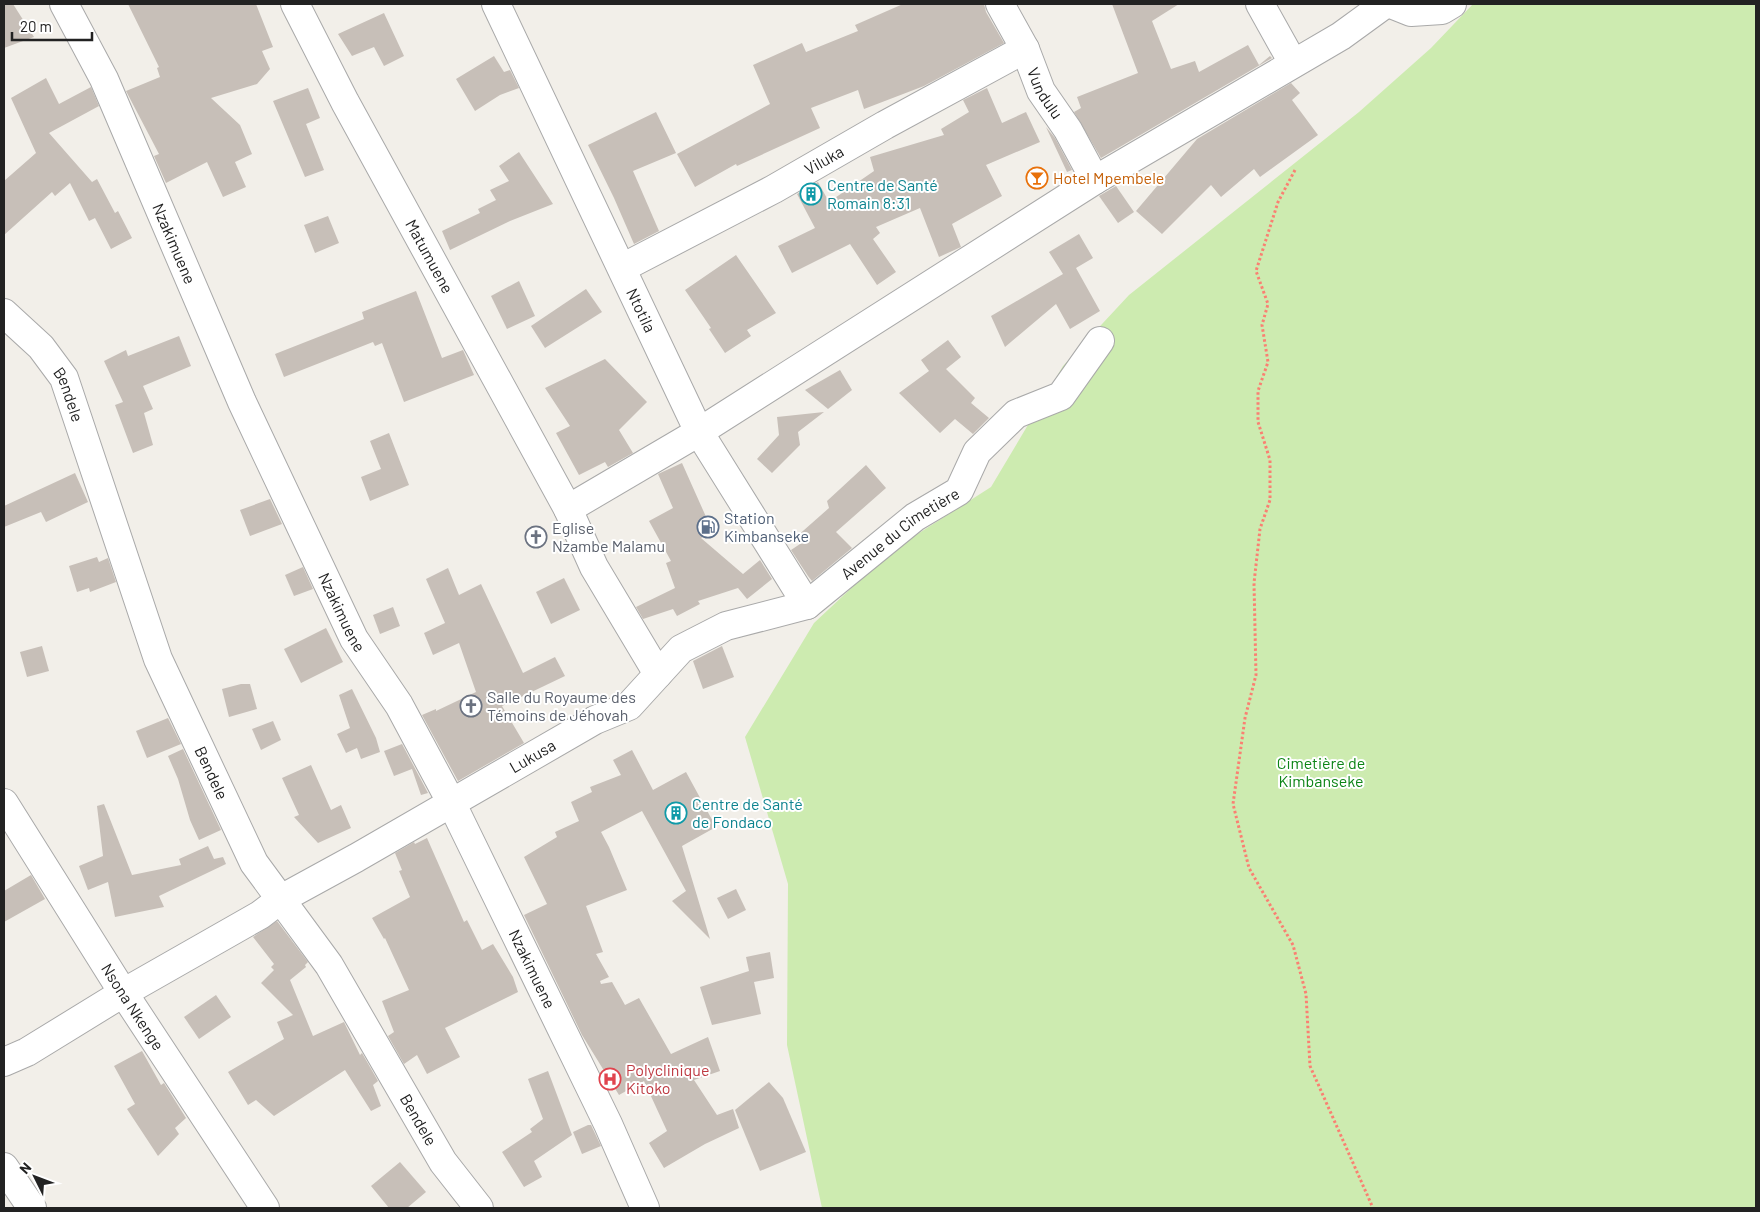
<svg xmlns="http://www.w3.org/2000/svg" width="1760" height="1212" font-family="Barlow,sans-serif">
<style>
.grass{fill:#cdebb0}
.building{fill:#c7bfb8}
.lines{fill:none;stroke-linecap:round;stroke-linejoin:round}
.minor-casing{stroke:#a9a9a9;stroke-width:30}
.path{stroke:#fa8072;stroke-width:3;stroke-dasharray:2.5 2.5;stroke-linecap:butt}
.minor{stroke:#fff;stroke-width:28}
.labels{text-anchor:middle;stroke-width:4;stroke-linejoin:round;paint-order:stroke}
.street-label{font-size:16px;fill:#222;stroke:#fff}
.food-label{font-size:16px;fill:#c56008;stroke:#fff;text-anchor:start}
.culture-label{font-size:16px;fill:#0d838f;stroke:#fff;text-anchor:start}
.service-label{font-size:16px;fill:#4e5e75;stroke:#fff;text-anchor:start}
.worship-label{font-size:16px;fill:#5b616d;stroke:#fff;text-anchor:start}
.park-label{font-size:16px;fill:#0c8416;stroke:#fff}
.health-label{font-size:16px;fill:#be3a42;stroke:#fff;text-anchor:start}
</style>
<rect width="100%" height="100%" fill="#f2efe9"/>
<path class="grass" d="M1473 4H1756V1208H822L787 1045 788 884 745 737 814 623 891 551 991 487 1063 366 1129 295 1359 112 1431 48Z"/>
<g class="building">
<path d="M4 4H13L34 37 4 48Z"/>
<path d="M128 4H256L273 47 262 51 270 69 257 84 211 98 240 125 252 154 235 162 246 187 223 197 207 162 166 183 154 156 159 154 126 91 160 77 157 68 159 67Z"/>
<path d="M903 4H984L986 12 1004 43 924 86 864 109 858 90 811 108 820 128 737 166 736 164 695 187 677 154 770 104 753 65 802 43 806 52 858 31 855 25Z"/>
<path d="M1112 4H1179L1152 21 1171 69 1195 61 1199 72 1248 45 1259 65 1270 56 1272 58 1101 158 1074 112 1081 108 1077 97 1138 73Z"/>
<path d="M384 13 404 56 384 66 374 47 352 56 338 34Z"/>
<path d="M494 56 504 72 510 70 519 88 500 95 475 111 456 79Z"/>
<path d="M46 78 59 104 91 87 99 106 49 133 92 182 97 179 115 213 118 211 132 238 111 249 95 218 89 221 70 183 55 196 52 192 4 235V181L36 153 11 98Z"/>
<path d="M1291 83 1300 93 1292 100 1318 135 1260 177 1254 169 1221 197 1211 185 1162 234 1136 211 1197 139Z"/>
<path d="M308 88 320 118 306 124 324 170 305 177 273 101Z"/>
<path d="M987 88 1002 123 1026 112 1040 142 986 165 1002 196 952 224 961 247 939 257 920 208 876 227 880 233 873 239 896 272 877 285 850 244 792 273 778 246 815 228 797 194 818 182 829 202 874 171 870 157 944 135 941 129 969 112 963 100Z"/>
<path d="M656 112 676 153 633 171 659 231 634 244 614 198 588 145Z"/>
<path d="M1046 127 1055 138 1072 170 1067 172Z"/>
<path d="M519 152 553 204 510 221 450 250 442 231 480 213 478 209 496 200 490 190 509 181 499 166Z"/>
<path d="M1116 186 1134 212 1118 223 1099 196Z"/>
<path d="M328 216 339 243 315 253 304 225Z"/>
<path d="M1079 234 1093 258 1076 268 1100 311 1070 329 1056 304 1005 347 991 316 1063 274 1049 252Z"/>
<path d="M736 255 776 313 747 330 751 336 725 353 709 329 711 328 685 290Z"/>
<path d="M519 281 535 316 507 329 491 296Z"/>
<path d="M586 289 602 312 545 348 531 326Z"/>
<path d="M416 291 442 358 463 350 474 375 404 402 382 343 375 346 373 342 284 377 275 354 364 319 362 312Z"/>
<path d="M179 336 191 366 143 386 153 409 144 413 153 445 133 453 115 405 123 402 104 361 126 350 128 356Z"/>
<path d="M948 340 961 357 946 369 975 398 971 403 989 418 973 434 955 419 940 433 899 393 929 371 921 360Z"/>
<path d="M605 359 647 402 619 430 633 453 608 467 605 462 579 475 556 433 570 426 545 388Z"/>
<path d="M840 370 852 390 828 409 805 390Z"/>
<path d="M824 412 798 432 800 445 772 473 757 459 779 435 777 417Z"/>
<path d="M389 433 409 485 370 501 361 477 381 469 370 441Z"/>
<path d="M682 463 707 519 704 521 711 533 701 538 743 574 760 560 772 579 747 599 738 588 698 601 700 604 677 616 673 609 643 619 636 607 675 588 666 563 671 561 649 521 673 508 658 474Z"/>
<path d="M866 465 886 488 836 532 852 548 812 581 808 576 791 550 800 544 795 538 829 508 827 501Z"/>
<path d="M75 473 88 502 46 522 41 512 4 527V506Z"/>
<path d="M270 499 282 524 250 536 240 510Z"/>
<path d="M97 557 99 562 108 558 116 582 90 592 89 588 77 592 69 566Z"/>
<path d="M303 567 313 589 294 596 285 575Z"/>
<path d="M448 568 459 595 481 584 523 673 555 657 565 676 502 706 524 743 458 781 422 715 436 709V711L476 692 459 643 433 655 424 633 445 623 426 579Z"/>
<path d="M564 578 580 610 551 624 536 592Z"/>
<path d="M393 607 400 626 380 634 373 615Z"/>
<path d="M326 628 343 662 301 683 284 649Z"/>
<path d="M42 646 49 671 27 677 20 652Z"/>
<path d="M722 646 734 677 703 689 693 661Z"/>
<path d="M241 684H250L257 709 229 717 222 689Z"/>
<path d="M352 689 376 738 380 752 361 759 357 748 346 753 337 734 350 728 339 695Z"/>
<path d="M168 718 181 744 147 758 136 731Z"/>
<path d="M273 721 281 740 261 750 252 729Z"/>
<path d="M402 744 428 793 421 795 412 769 394 776 384 751Z"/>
<path d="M183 749 221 830 199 840 190 820 178 779 168 756Z"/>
<path d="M632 750 653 790 686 772 716 827 682 846 710 939 672 901 686 891 642 811 601 832 609 847 627 890 586 906 603 952 596 954 609 977 600 981 601 984 612 982 625 1005 639 998 671 1054 708 1037 720 1071 694 1080 717 1115 733 1109 739 1128 705 1144 664 1168 649 1143 667 1131 644 1081 619 1095 582 1035 524 915 547 904 524 857 557 837 555 832 579 821 571 802 592 792 590 787 621 775 613 760Z"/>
<path d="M311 765 331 810 341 805 351 828 318 843 294 817 299 815 282 778Z"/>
<path d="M104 804 132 875 181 865 179 859 208 846 214 859 223 857 226 864 159 896 164 907 115 917 108 882 88 890 79 866 103 856 97 806Z"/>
<path d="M427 838 464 922 467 920 482 950 493 944 513 977 518 992 445 1028 460 1057 427 1074 417 1055 404 1064 388 1036 394 1032 382 1001 409 990 385 938 384 939 372 918 410 897 399 871 402 870 395 853 414 842 415 844Z"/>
<path d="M31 875 45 899 4 922V891Z"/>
<path d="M736 889 746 910 728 919 717 898Z"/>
<path d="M277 921 308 962 305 965 306 967 290 980 313 1036 344 1022 360 1055 362 1053 378 1081 373 1085 381 1106 371 1111 345 1070 274 1116 256 1100 248 1105 228 1072 284 1039 277 1022 293 1015 261 983 274 970 271 967 274 964 253 937Z"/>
<path d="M770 952 774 978 754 982 761 1014 712 1025 700 987 749 971 746 957Z"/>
<path d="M216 995 231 1017 199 1039 184 1017Z"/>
<path d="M142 1051 161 1085 164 1083 186 1118 175 1128 179 1134 158 1156 127 1109 135 1104 114 1066Z"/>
<path d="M548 1071 572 1135 534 1161 542 1177 524 1187 502 1152 532 1132 530 1129 543 1119 528 1079Z"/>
<path d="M769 1082 783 1098 806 1152 760 1171 735 1110Z"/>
<path d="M588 1125H591L601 1146 582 1154 573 1132Z"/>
<path d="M400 1162 426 1192 407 1208H389L371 1186Z"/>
</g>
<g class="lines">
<g class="minor-casing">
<g id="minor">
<path id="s1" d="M64 4 104 79 242 402 354 639 399 705 451 802 608 1124 645 1208"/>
<path id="s2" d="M295 4 345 102 568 509"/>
<path id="s3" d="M496 4 699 432 807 605"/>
<path id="s4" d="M1000 4 1025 49 1041 91 1068 130 1095 180"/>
<path d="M1260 4 1293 63"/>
<path d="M1391 4 1411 12 1442 10 1452 4"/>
<path id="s5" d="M622 268 774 189 885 125 1025 49"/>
<path id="s6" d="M4 313 41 347 64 378 158 659 254 863 329 965 443 1162 479 1208"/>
<path d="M658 674 594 567 568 509 699 432 1095 180 1341 36 1385 4"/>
<path id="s7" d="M4 803 117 983 265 1208"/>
<path id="s8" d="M4 1062 27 1052 123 993 260 915 281 899 356 858 595 720 629 706 681 649 726 626 807 605 915 517 959 491 977 452 1016 414 1061 396 1100 341"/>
<path d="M4 1167 32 1208"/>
</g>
</g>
<path class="path" d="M1295 170 1278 202 1256 271 1268 304 1262 325 1268 362 1258 391V422L1270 460V500L1260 529 1254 583 1256 675 1245 718 1233 804 1249 868 1293 945 1306 994 1310 1066 1373 1208"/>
<use href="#minor" class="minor"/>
</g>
<defs>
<g id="bar-ring" transform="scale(1.125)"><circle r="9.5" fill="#fff" stroke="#e8710a" stroke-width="1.5"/><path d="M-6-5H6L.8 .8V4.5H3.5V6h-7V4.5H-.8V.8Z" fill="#e8710a"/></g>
<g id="building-ring" transform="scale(1.125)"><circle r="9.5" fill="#fff" stroke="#0f9aa8" stroke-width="1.5"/><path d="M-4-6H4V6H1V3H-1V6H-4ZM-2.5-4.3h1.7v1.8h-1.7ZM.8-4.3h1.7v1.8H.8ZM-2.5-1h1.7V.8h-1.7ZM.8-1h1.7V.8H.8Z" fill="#0f9aa8"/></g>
<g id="fuel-ring" transform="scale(1.125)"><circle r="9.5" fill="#fff" stroke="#5c6f8a" stroke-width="1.5"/><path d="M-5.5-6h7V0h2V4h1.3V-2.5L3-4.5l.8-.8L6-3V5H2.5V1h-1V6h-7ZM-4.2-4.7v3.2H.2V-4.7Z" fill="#5c6f8a"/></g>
<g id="church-ring" transform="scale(1.125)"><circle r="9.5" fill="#fff" stroke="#6b7280" stroke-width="1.5"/><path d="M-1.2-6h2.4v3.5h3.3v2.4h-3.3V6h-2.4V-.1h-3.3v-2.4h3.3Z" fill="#6b7280"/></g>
<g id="hospital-ring" transform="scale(1.125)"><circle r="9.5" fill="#fff" stroke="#e0444e" stroke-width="1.5"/><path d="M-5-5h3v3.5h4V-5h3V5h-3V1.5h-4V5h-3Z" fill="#e0444e"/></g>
</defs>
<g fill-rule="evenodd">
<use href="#bar-ring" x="1037" y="178"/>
<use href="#building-ring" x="811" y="194"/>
<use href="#fuel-ring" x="708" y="527"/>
<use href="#church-ring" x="536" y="537"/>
<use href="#church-ring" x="471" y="706"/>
<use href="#building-ring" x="676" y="813"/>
<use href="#hospital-ring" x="610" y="1079"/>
</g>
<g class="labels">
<g class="street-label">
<text dy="6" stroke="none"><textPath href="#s4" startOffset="100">Vundulu</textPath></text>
<text dy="6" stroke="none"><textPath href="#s5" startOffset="229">Viluka</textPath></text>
<text dy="6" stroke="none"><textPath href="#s1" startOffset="264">Nzakimuene</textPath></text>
<text dy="6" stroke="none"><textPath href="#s2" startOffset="286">Matumuene</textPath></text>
<text dy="6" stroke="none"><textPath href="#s3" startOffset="339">Ntotila</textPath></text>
<text dy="6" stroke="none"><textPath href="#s6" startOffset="106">Bendele</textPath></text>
<text dy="6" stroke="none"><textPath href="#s8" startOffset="1049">Avenue du Cimetière</textPath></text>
<text dy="6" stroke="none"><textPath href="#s1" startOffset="669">Nzakimuene</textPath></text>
<text dy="6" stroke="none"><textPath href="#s8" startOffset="611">Lukusa</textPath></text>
<text dy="6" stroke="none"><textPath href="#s6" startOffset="511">Bendele</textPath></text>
<text dy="6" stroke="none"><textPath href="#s1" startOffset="1074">Nzakimuene</textPath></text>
<text dy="6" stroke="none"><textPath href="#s7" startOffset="241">Nsona Nkenge</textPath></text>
<text dy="6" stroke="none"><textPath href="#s6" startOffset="916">Bendele</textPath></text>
</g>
<g class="food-label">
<text x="1053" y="184">Hotel Mpembele</text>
</g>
<g class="culture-label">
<text x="827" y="191">Centre de Santé<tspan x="827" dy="18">Romain 8:31</tspan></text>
<text x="692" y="810">Centre de Santé<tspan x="692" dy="18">de Fondaco</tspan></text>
</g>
<g class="service-label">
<text x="724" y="524">Station<tspan x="724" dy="18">Kimbanseke</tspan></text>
</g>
<g class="worship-label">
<text x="552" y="534">Eglise<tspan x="552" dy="18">Nzambe Malamu</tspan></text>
<text x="487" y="703">Salle du Royaume des<tspan x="487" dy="18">Témoins de Jéhovah</tspan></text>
</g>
<g class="park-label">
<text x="1321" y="769">Cimetière de<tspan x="1321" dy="18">Kimbanseke</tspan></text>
</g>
<g class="health-label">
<text x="626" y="1076">Polyclinique<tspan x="626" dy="18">Kitoko</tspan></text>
</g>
</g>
<rect width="1760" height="1212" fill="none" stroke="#222222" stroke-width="10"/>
<g transform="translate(35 1177) rotate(312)" stroke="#ffffff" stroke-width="4" paint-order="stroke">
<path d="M0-4L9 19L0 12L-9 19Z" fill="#222222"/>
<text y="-8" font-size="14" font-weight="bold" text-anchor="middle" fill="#222222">N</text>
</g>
<path d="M12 32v8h80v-8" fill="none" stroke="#222222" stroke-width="2.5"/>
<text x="20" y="32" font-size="15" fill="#222222" stroke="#ffffff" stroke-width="4" paint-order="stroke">20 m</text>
</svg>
